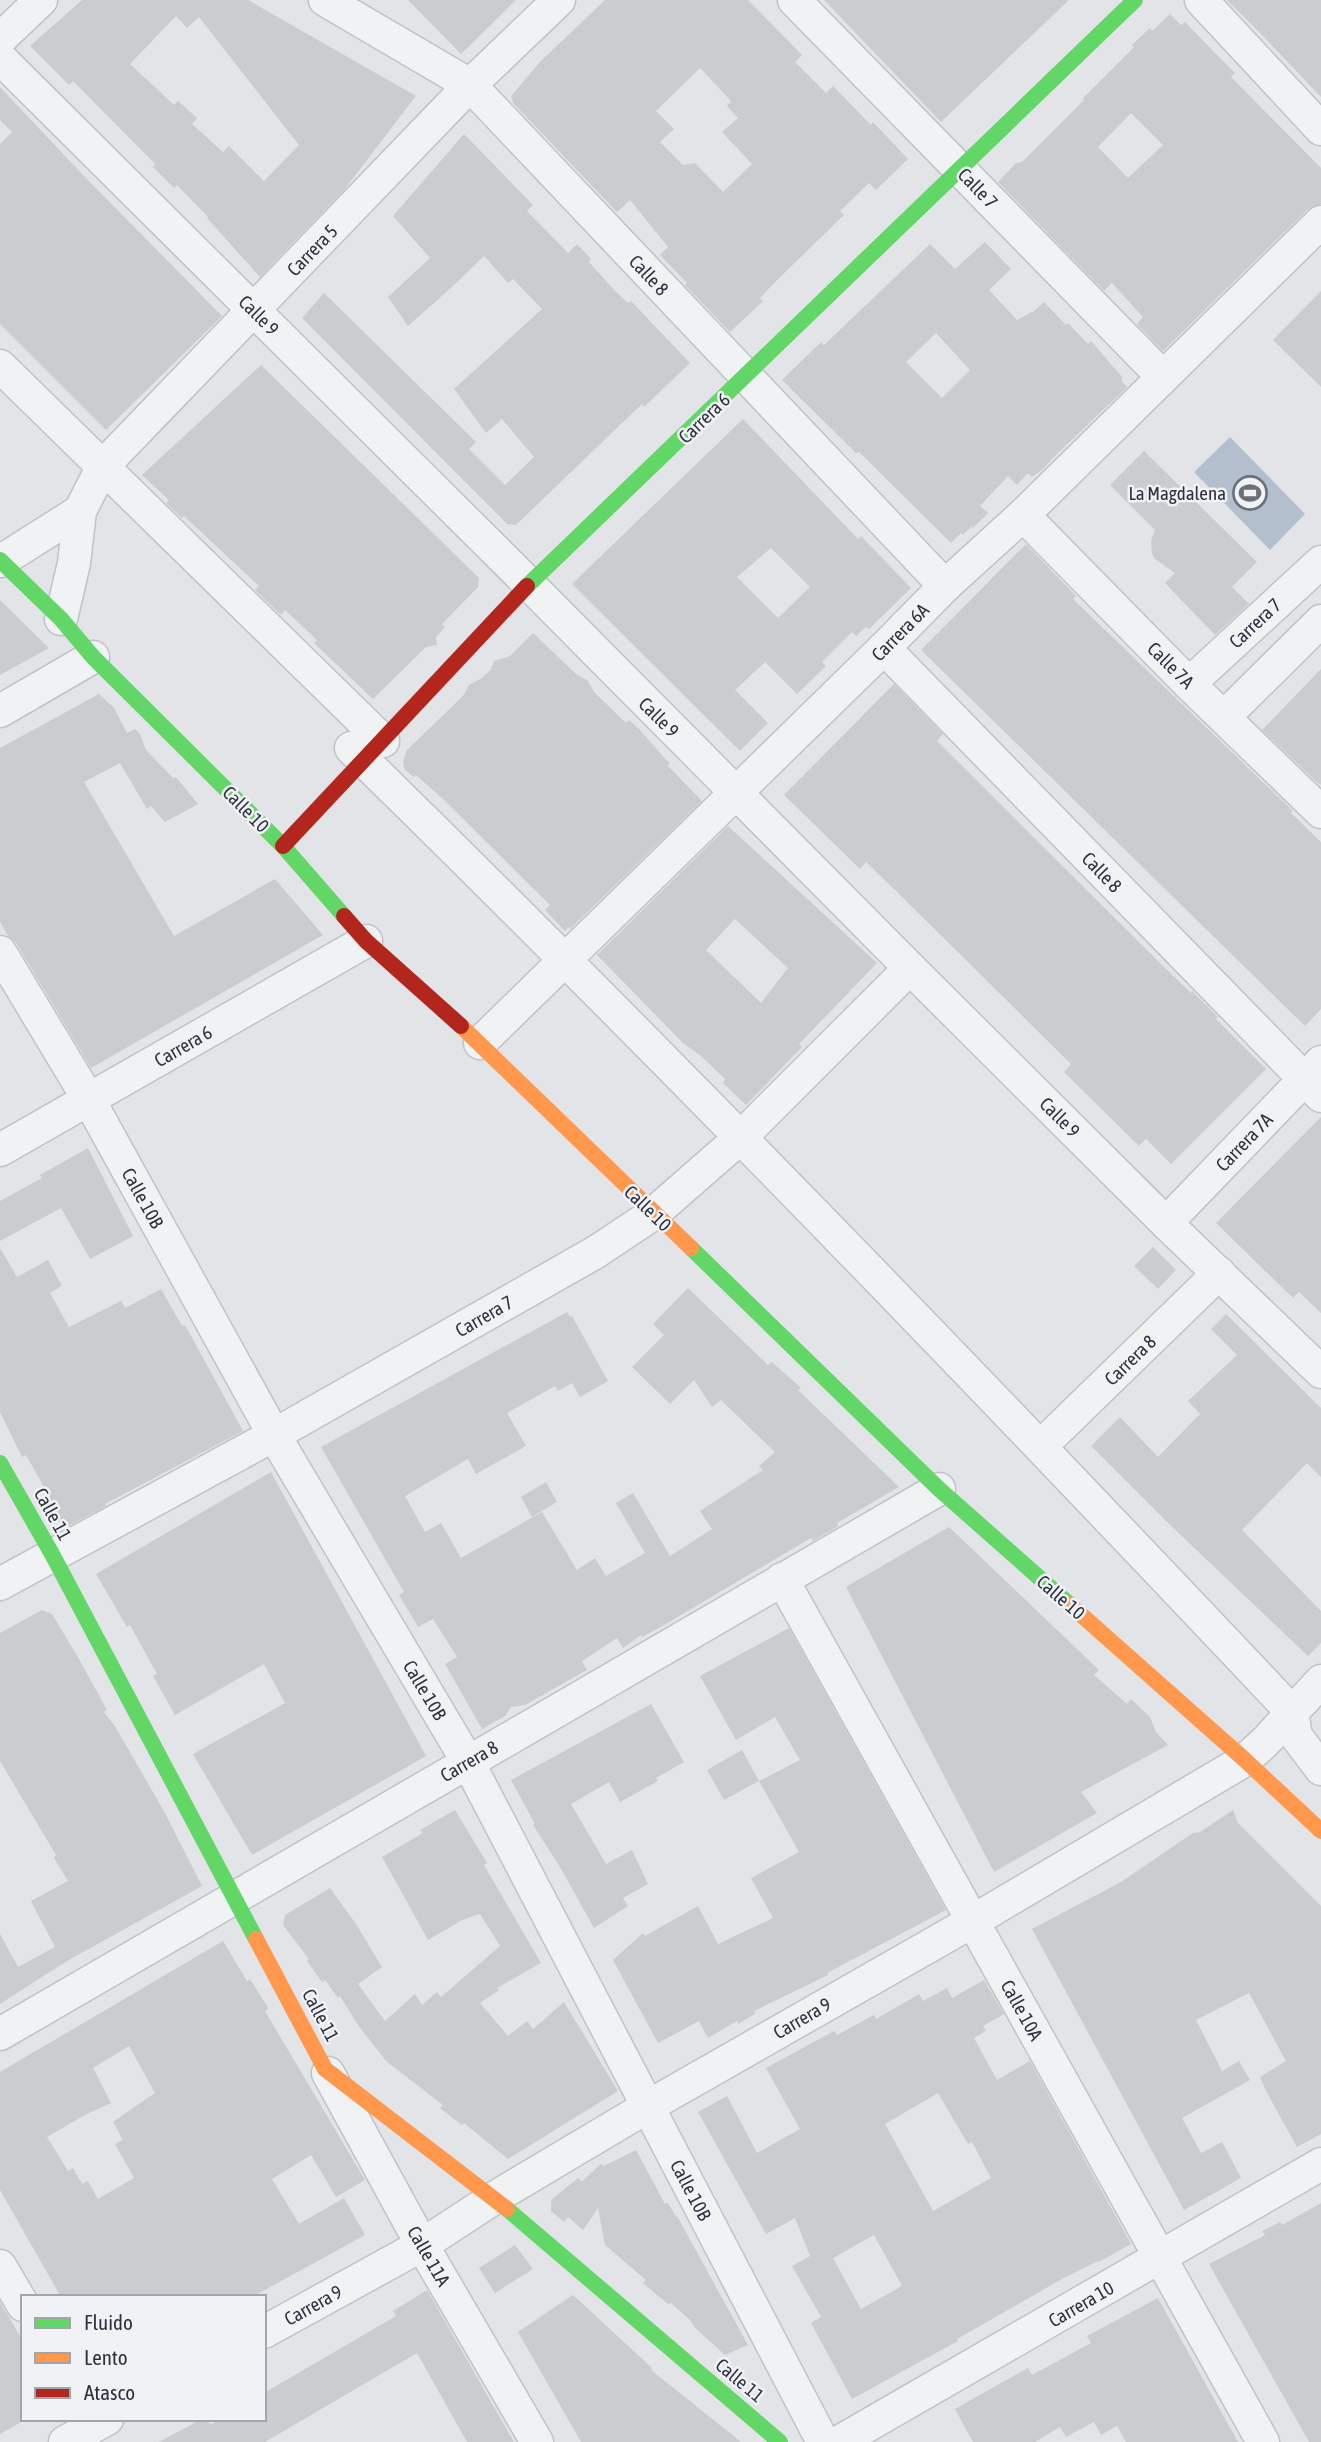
<svg xmlns="http://www.w3.org/2000/svg" width="1321" height="2442" font-family="'Asap Condensed',sans-serif">
<style>
.water{fill:#b4bfce}
.building{fill:#cacccf;fill-rule:evenodd}
.lines{fill:none;stroke-linecap:round;stroke-linejoin:round}
.street-casing{stroke:#c1c2c5;stroke-width:35}
.street{stroke:#f1f2f4;stroke-width:32}
.fast{stroke:#63d668;stroke-width:16}
.slow{stroke:#ff974d;stroke-width:16}
.jam{stroke:#b3261e;stroke-width:16}
.labels{text-anchor:middle;stroke-width:5;stroke-linejoin:round;paint-order:stroke}
.street-label{font-size:19px;fill:#2b313e;stroke:#f0f2f5}
.poi-label{font-size:19px;fill:#2b313e;stroke:#f0f2f5;text-anchor:end}
</style>
<rect width="100%" height="100%" fill="#e2e4e7"/>
<path class="water" d="M1230 437 1305 514 1270 550 1194 472Z"/>
<g class="building">
<path d="M82 0H248L416 96 344 190 260 277 207 218 208 217 177 185 174 188 153 167 155 164 73 81 69 85 30 46ZM176 16 187 28 199 17 299 145 264 181 229 146 223 152 192 124 197 118 178 101 174 105 130 64Z"/>
<path d="M408 0H516L461 54Z"/>
<path d="M605 0H748L802 55 795 62 826 93 833 86 871 125 873 122 908 159 876 190 869 183 840 211 844 215 775 282 760 298 763 301 730 332 685 285 687 283 660 255 668 247 630 200 617 212 513 103 511 96 540 62ZM700 68 731 101 727 106 738 118 722 132 752 164 723 192 695 163 683 165 660 142 674 129 656 111Z"/>
<path d="M824 0H1069L941 122Z"/>
<path d="M1227 0H1321V97L1262 35Z"/>
<path d="M1170 14 1181 25 1185 22 1217 55 1235 73 1231 77 1321 168V204L1308 209 1163 351 1137 324 1143 317 1112 283 1104 291 998 182 1016 163 1022 162 1084 100 1083 98 1134 47 1132 45 1150 28 1152 31ZM1131 113 1163 145 1128 178 1098 147Z"/>
<path d="M0 87 83 175 222 316 106 430 0 324V144L12 132 0 120Z"/>
<path d="M464 134 533 205 527 211 568 253 577 244 591 259 589 262 615 291 628 303 631 301 690 363 644 407 642 404 622 423 516 525 507 524 302 318 324 293 476 442 469 449 505 485 534 457 502 419 486 433 454 389 542 309 513 279 508 283 484 256 453 286 408 326 388 297 430 258 393 216Z"/>
<path d="M985 242 1011 269 989 290 1017 320 1034 311 1044 302 1066 325 1068 323 1088 344 1091 341 1123 378 1121 380 1127 387 1056 455 1043 469 1032 477 1028 473 1017 485 1008 476 980 506 988 513 973 528 972 526 963 535 961 533 951 543 859 452 856 453 782 380 821 342 824 345 930 244 955 269ZM936 333 970 370 942 398 906 362Z"/>
<path d="M1321 291V387L1273 340Z"/>
<path d="M261 365 479 578 478 587 442 624 445 627 436 637 437 645 426 647 373 699 314 643 317 640 285 610 281 615 255 590 259 586 184 516 182 518 166 503 169 500 142 475Z"/>
<path d="M743 419 858 539 861 536 911 588 869 629 866 627 856 636 852 632 822 662 826 666 797 694 765 662 735 690 768 723 740 751 572 584ZM771 548 810 587 778 618 737 577Z"/>
<path d="M1144 451 1257 562 1232 587 1249 604 1215 635 1165 583 1175 573 1155 559 1152 554 1151 541 1155 530 1110 485Z"/>
<path d="M1026 544 1076 596 1073 599 1293 811 1291 813 1321 842V1009L1305 1026 921 650Z"/>
<path d="M0 600 49 648 0 675Z"/>
<path d="M533 633 576 674 588 681 594 692 626 723 629 720 639 729 670 764 668 766 702 801 570 929 569 927 565 931 545 910 550 905 442 798 416 775 414 777 405 770 403 762 407 750 463 696 469 685 482 678 491 669 494 661 510 656Z"/>
<path d="M1321 669V784L1320 785 1262 730Z"/>
<path d="M894 684 943 734 937 741 1165 968 1191 993 1193 991 1195 994 1218 1017 1216 1019 1266 1069 1171 1164 1146 1139 1139 1146 1064 1072 1071 1064 892 887 866 862 860 869 784 795Z"/>
<path d="M99 694 114 708 127 733 135 729 140 734 146 750 173 778 176 777 198 804 165 822 151 806 147 809 120 763 84 782 174 936 275 879 323 935 91 1068 16 943 8 936 0 922V748Z"/>
<path d="M728 826 877 963 799 1044 802 1047 746 1105 723 1083 725 1079 701 1056 683 1043 597 955ZM735 919 788 968 761 1003 706 950Z"/>
<path d="M1321 1117V1313L1299 1292 1293 1298 1216 1223Z"/>
<path d="M88 1148 133 1236 90 1259 61 1208 0 1241V1201L42 1178 40 1175Z"/>
<path d="M1153 1247 1176 1270 1158 1289 1134 1266Z"/>
<path d="M0 1248 17 1277 48 1260 62 1286 50 1293 69 1327 121 1301 125 1308 161 1289 182 1326 185 1325 243 1431 105 1504 106 1506 63 1529 43 1491 45 1489 26 1455 22 1457 0 1412Z"/>
<path d="M688 1288 768 1365 772 1362 801 1388 798 1390 899 1487 837 1523 838 1526 815 1540 813 1541 811 1538 659 1628 642 1637 641 1635 623 1648 617 1638 582 1661 587 1670 525 1705 511 1707 505 1716 482 1729 445 1664 457 1657 433 1619 418 1627 399 1595 404 1592 321 1447 567 1312 570 1317 572 1316 608 1381 580 1397 572 1383 558 1391 555 1386 507 1413 526 1446 476 1474 468 1459 405 1496 425 1532 441 1523 461 1558 542 1512 577 1570 595 1558 606 1576 645 1553 616 1503 633 1493 670 1556 712 1529 700 1511 763 1470 759 1466 775 1452 721 1400 712 1407 694 1380 670 1404 632 1367 664 1335 653 1324Z"/>
<path d="M1226 1314 1321 1408V1477L1307 1463 1242 1530 1321 1611V1643L1308 1656 1166 1521 1091 1446 1120 1417 1158 1457 1200 1414 1188 1401 1237 1355 1211 1329Z"/>
<path d="M271 1472 426 1756 252 1855 193 1754 285 1703 264 1664 175 1715 153 1676 157 1674 130 1625 127 1627 96 1574Z"/>
<path d="M546 1482 557 1502 532 1517 521 1497Z"/>
<path d="M949 1527 1099 1670 1094 1675 1127 1704 1131 1699 1150 1717 1156 1732 1168 1745 1081 1792 1097 1813 994 1872 846 1587Z"/>
<path d="M42 1610 52 1614 79 1659 107 1710 104 1712 116 1728 165 1813 202 1886 67 1961 0 2004V1934L18 1967 55 1947 31 1901 68 1881 54 1858 56 1855 0 1761V1633Z"/>
<path d="M789 1628 946 1910 827 1973 828 1975 754 2011 755 2014 738 2024 737 2021 708 2038 699 2021 658 2043 613 1960 643 1933 645 1936 698 1906 718 1944 773 1918 751 1878 799 1852 759 1781 724 1800 707 1770 742 1750 759 1781 800 1760 775 1717 736 1740 700 1676Z"/>
<path d="M651 1704 684 1762 656 1778 658 1781 620 1802 609 1782 571 1804 606 1864 632 1850 648 1884 623 1898 628 1906 594 1928 560 1867 533 1825 535 1824 511 1780Z"/>
<path d="M455 1810 487 1863 484 1865 541 1963 497 1988 499 1990 480 2003 508 2036 527 2021 533 2029 564 2002 618 2091 508 2159 464 2123 462 2125 440 2108 443 2105 386 2061 358 2025 340 1996 338 1998 325 1980 322 1982 307 1961 309 1959 283 1925 285 1915 330 1888 356 1924 382 1967 358 1984 385 2021 415 1994 422 2005 437 1992 441 1997 500 1946 480 1914 462 1920 428 1940 382 1857 423 1833 420 1830Z"/>
<path d="M1233 1810 1238 1823 1321 1906V2134L1297 2147 1266 2091 1260 2077 1286 2061 1249 1993 1196 2020 1222 2071 1239 2061 1250 2080 1182 2118 1201 2153 1222 2142 1241 2178 1184 2210 1032 1929 1121 1882 1193 1833 1200 1832Z"/>
<path d="M223 1941 247 1981 250 1979 267 2006 268 2009 265 2011 365 2180 336 2197 311 2155 272 2179 299 2224 344 2198 365 2235 252 2297H61L0 2190V2072ZM129 2046 155 2093 113 2122 123 2140 115 2144 134 2178 98 2199 88 2181 82 2184 73 2168 68 2171 47 2137 85 2115 111 2103 93 2068Z"/>
<path d="M984 1980 1004 2014 983 2026 986 2031 974 2038 997 2080 1030 2061 1131 2244 1099 2262 1098 2261 1062 2279 957 2339 958 2341 852 2399 811 2323 821 2317 792 2266 810 2256 795 2218 766 2234 698 2112 727 2096 757 2153 800 2129 766 2068 834 2031 837 2035 874 2015 876 2019 919 1994 923 2001 947 1988 952 1998ZM938 2093 968 2144 972 2142 991 2178 933 2211 885 2124ZM874 2235 902 2286 861 2309 833 2258Z"/>
<path d="M636 2150 665 2204 668 2203 676 2217 677 2216 748 2345 725 2355 695 2328 690 2320 671 2303 668 2304 643 2283 646 2280 605 2245 598 2208 583 2230 568 2217 564 2222 551 2211V2200L578 2178 582 2181 601 2164 604 2166Z"/>
<path d="M1321 2203V2442H1309L1209 2264 1265 2235 1262 2231 1280 2222 1282 2225Z"/>
<path d="M515 2245 533 2269 495 2293 479 2268Z"/>
<path d="M427 2290 514 2442H467L417 2353 265 2442H159L200 2420 212 2424 220 2419H264V2393L396 2316 393 2311Z"/>
<path d="M573 2295 652 2368 651 2370 741 2442H581L518 2332Z"/>
<path d="M1158 2298 1238 2442H1126L1117 2426 1101 2435 1094 2422 1066 2437 1060 2427 1035 2442H973L955 2409 1028 2368 1032 2375 1091 2343 1087 2336Z"/>
<path d="M0 2302 23 2341V2421L0 2434Z"/>
</g>
<g class="lines">
<g class="street-casing">
<g id="street">
<path d="M325 0 470 85 945 586"/>
<path d="M794 0 1162 376"/>
<path d="M1201 0 1321 129"/>
<path d="M0 39 41 0"/>
<path d="M0 58 514 569 910 968 1166 1223 1321 1372"/>
<path d="M0 366 383 741"/>
<path d="M1023 515 1189 684 1321 812"/>
<path d="M1 561 80 511"/>
<path d="M61 619 74 563 80 511 103 466 470 85 559 0"/>
<path d="M884 648 1321 1096"/>
<path d="M1189 684 1321 562"/>
<path d="M0 711 93 657"/>
<path d="M1224 717 1321 621"/>
<path d="M351 748C672 1062 984 1386 1292 1712L1296 1736 1321 1769"/>
<path d="M0 952 89 1100 274 1435 468 1762 823 2442"/>
<path d="M480 1043 884 648 945 586 1023 515 1321 222"/>
<path d="M0 1150 366 941"/>
<path d="M1166 1223 1321 1062"/>
<path d="M1041 1446 1219 1273"/>
<path d="M782 1579 1263 2442"/>
<path d="M0 1584 274 1435 596 1252 653 1214 740 1138 910 968"/>
<path d="M0 2034 939 1489"/>
<path d="M328 2073 422 2245 537 2442"/>
<path d="M0 2266 23 2305"/>
<path d="M264 2332 422 2245 494 2198 647 2107 973 1921 1245 1760 1266 1741 1321 1681"/>
<path d="M65 2442 107 2419"/>
<path d="M839 2442 1321 2164"/>
</g>
</g>
<use href="#street" class="street"/>
<g class="fast">
<path d="M0 560 61 619 93 657 283 846 344 916"/>
<path d="M527 586 1135 0"/>
<path d="M691 1248 939 1489 1069 1604"/>
<path d="M0 1463 52 1554 256 1939"/>
<path d="M507 2209 780 2442"/>
</g>
<g class="slow">
<path d="M461 1026 691 1248"/>
<path d="M1069 1604 1245 1760 1321 1831"/>
<path d="M256 1939 325 2069 507 2209"/>
</g>
<g class="jam">
<path d="M283 846 527 586"/>
<path d="M344 916 366 941 461 1026"/>
</g>
</g>
<defs>
<g id="stadium-ring" transform="scale(1.75)"><circle r="9.5" fill="#f0f2f5" stroke="#6b7079" stroke-width="1.5"/><path d="M0-5a6.5 5 0 1 0 0 10a6.5 5 0 1 0 0-10ZM-3.5-1.8h7v3.6h-7Z" fill="#6b7079"/></g>
</defs>
<g fill-rule="evenodd">
<use href="#stadium-ring" x="1250" y="493"/>
</g>
<g class="labels">
<g class="street-label">
<text transform="translate(978 188) rotate(46)" y="7">Calle 7</text>
<text transform="translate(312 250) rotate(-46)" y="7">Carrera 5</text>
<text transform="translate(649 275) rotate(47)" y="7">Calle 8</text>
<text transform="translate(259 315) rotate(45)" y="7">Calle 9</text>
<text transform="translate(704 418) rotate(-44)" y="7">Carrera 6</text>
<text transform="translate(1255 623) rotate(-43)" y="7">Carrera 7</text>
<text transform="translate(900 632) rotate(-45)" y="7">Carrera 6A</text>
<text transform="translate(1171 665) rotate(45)" y="7">Calle 7A</text>
<text transform="translate(659 717) rotate(45)" y="7">Calle 9</text>
<text transform="translate(246 809) rotate(45)" y="7">Calle 10</text>
<text transform="translate(1102 872) rotate(46)" y="7">Calle 8</text>
<text transform="translate(183 1046) rotate(-30)" y="7">Carrera 6</text>
<text transform="translate(1060 1117) rotate(45)" y="7">Calle 9</text>
<text transform="translate(1244 1142) rotate(-46)" y="7">Carrera 7A</text>
<text transform="translate(143 1198) rotate(61)" y="7">Calle 10B</text>
<text transform="translate(648 1208) rotate(44)" y="7">Calle 10</text>
<text transform="translate(484 1316) rotate(-30)" y="7">Carrera 7</text>
<text transform="translate(1130 1360) rotate(-44)" y="7">Carrera 8</text>
<text transform="translate(53 1514) rotate(61)" y="7">Calle 11</text>
<text transform="translate(1061 1597) rotate(41)" y="7">Calle 10</text>
<text transform="translate(425 1690) rotate(59)" y="7">Calle 10B</text>
<text transform="translate(469 1761) rotate(-30)" y="7">Carrera 8</text>
<text transform="translate(1022 2010) rotate(61)" y="7">Calle 10A</text>
<text transform="translate(321 2015) rotate(62)" y="7">Calle 11</text>
<text transform="translate(802 2018) rotate(-30)" y="7">Carrera 9</text>
<text transform="translate(691 2190) rotate(62)" y="7">Calle 10B</text>
<text transform="translate(429 2256) rotate(60)" y="7">Calle 11A</text>
<text transform="translate(1081 2304) rotate(-30)" y="7">Carrera 10</text>
<text transform="translate(313 2305) rotate(-29)" y="7">Carrera 9</text>
<text transform="translate(740 2380) rotate(40)" y="7">Calle 11</text>
</g>
<g class="poi-label">
<text x="1226" y="500">La Magdalena</text>
</g>
</g>
<rect x="21" y="2295" width="245" height="126" fill="#f0f2f5" stroke="#a1a5ac" stroke-width="2"/>
<rect x="35" y="2318" width="35" height="10" fill="#63d668" stroke="#a1a5ac" stroke-width="2"/>
<text x="84" y="2330" font-size="21" fill="#2b313e">Fluido</text>
<rect x="35" y="2353" width="35" height="10" fill="#ff974d" stroke="#a1a5ac" stroke-width="2"/>
<text x="84" y="2365" font-size="21" fill="#2b313e">Lento</text>
<rect x="35" y="2388" width="35" height="10" fill="#b3261e" stroke="#a1a5ac" stroke-width="2"/>
<text x="84" y="2400" font-size="21" fill="#2b313e">Atasco</text>
</svg>
